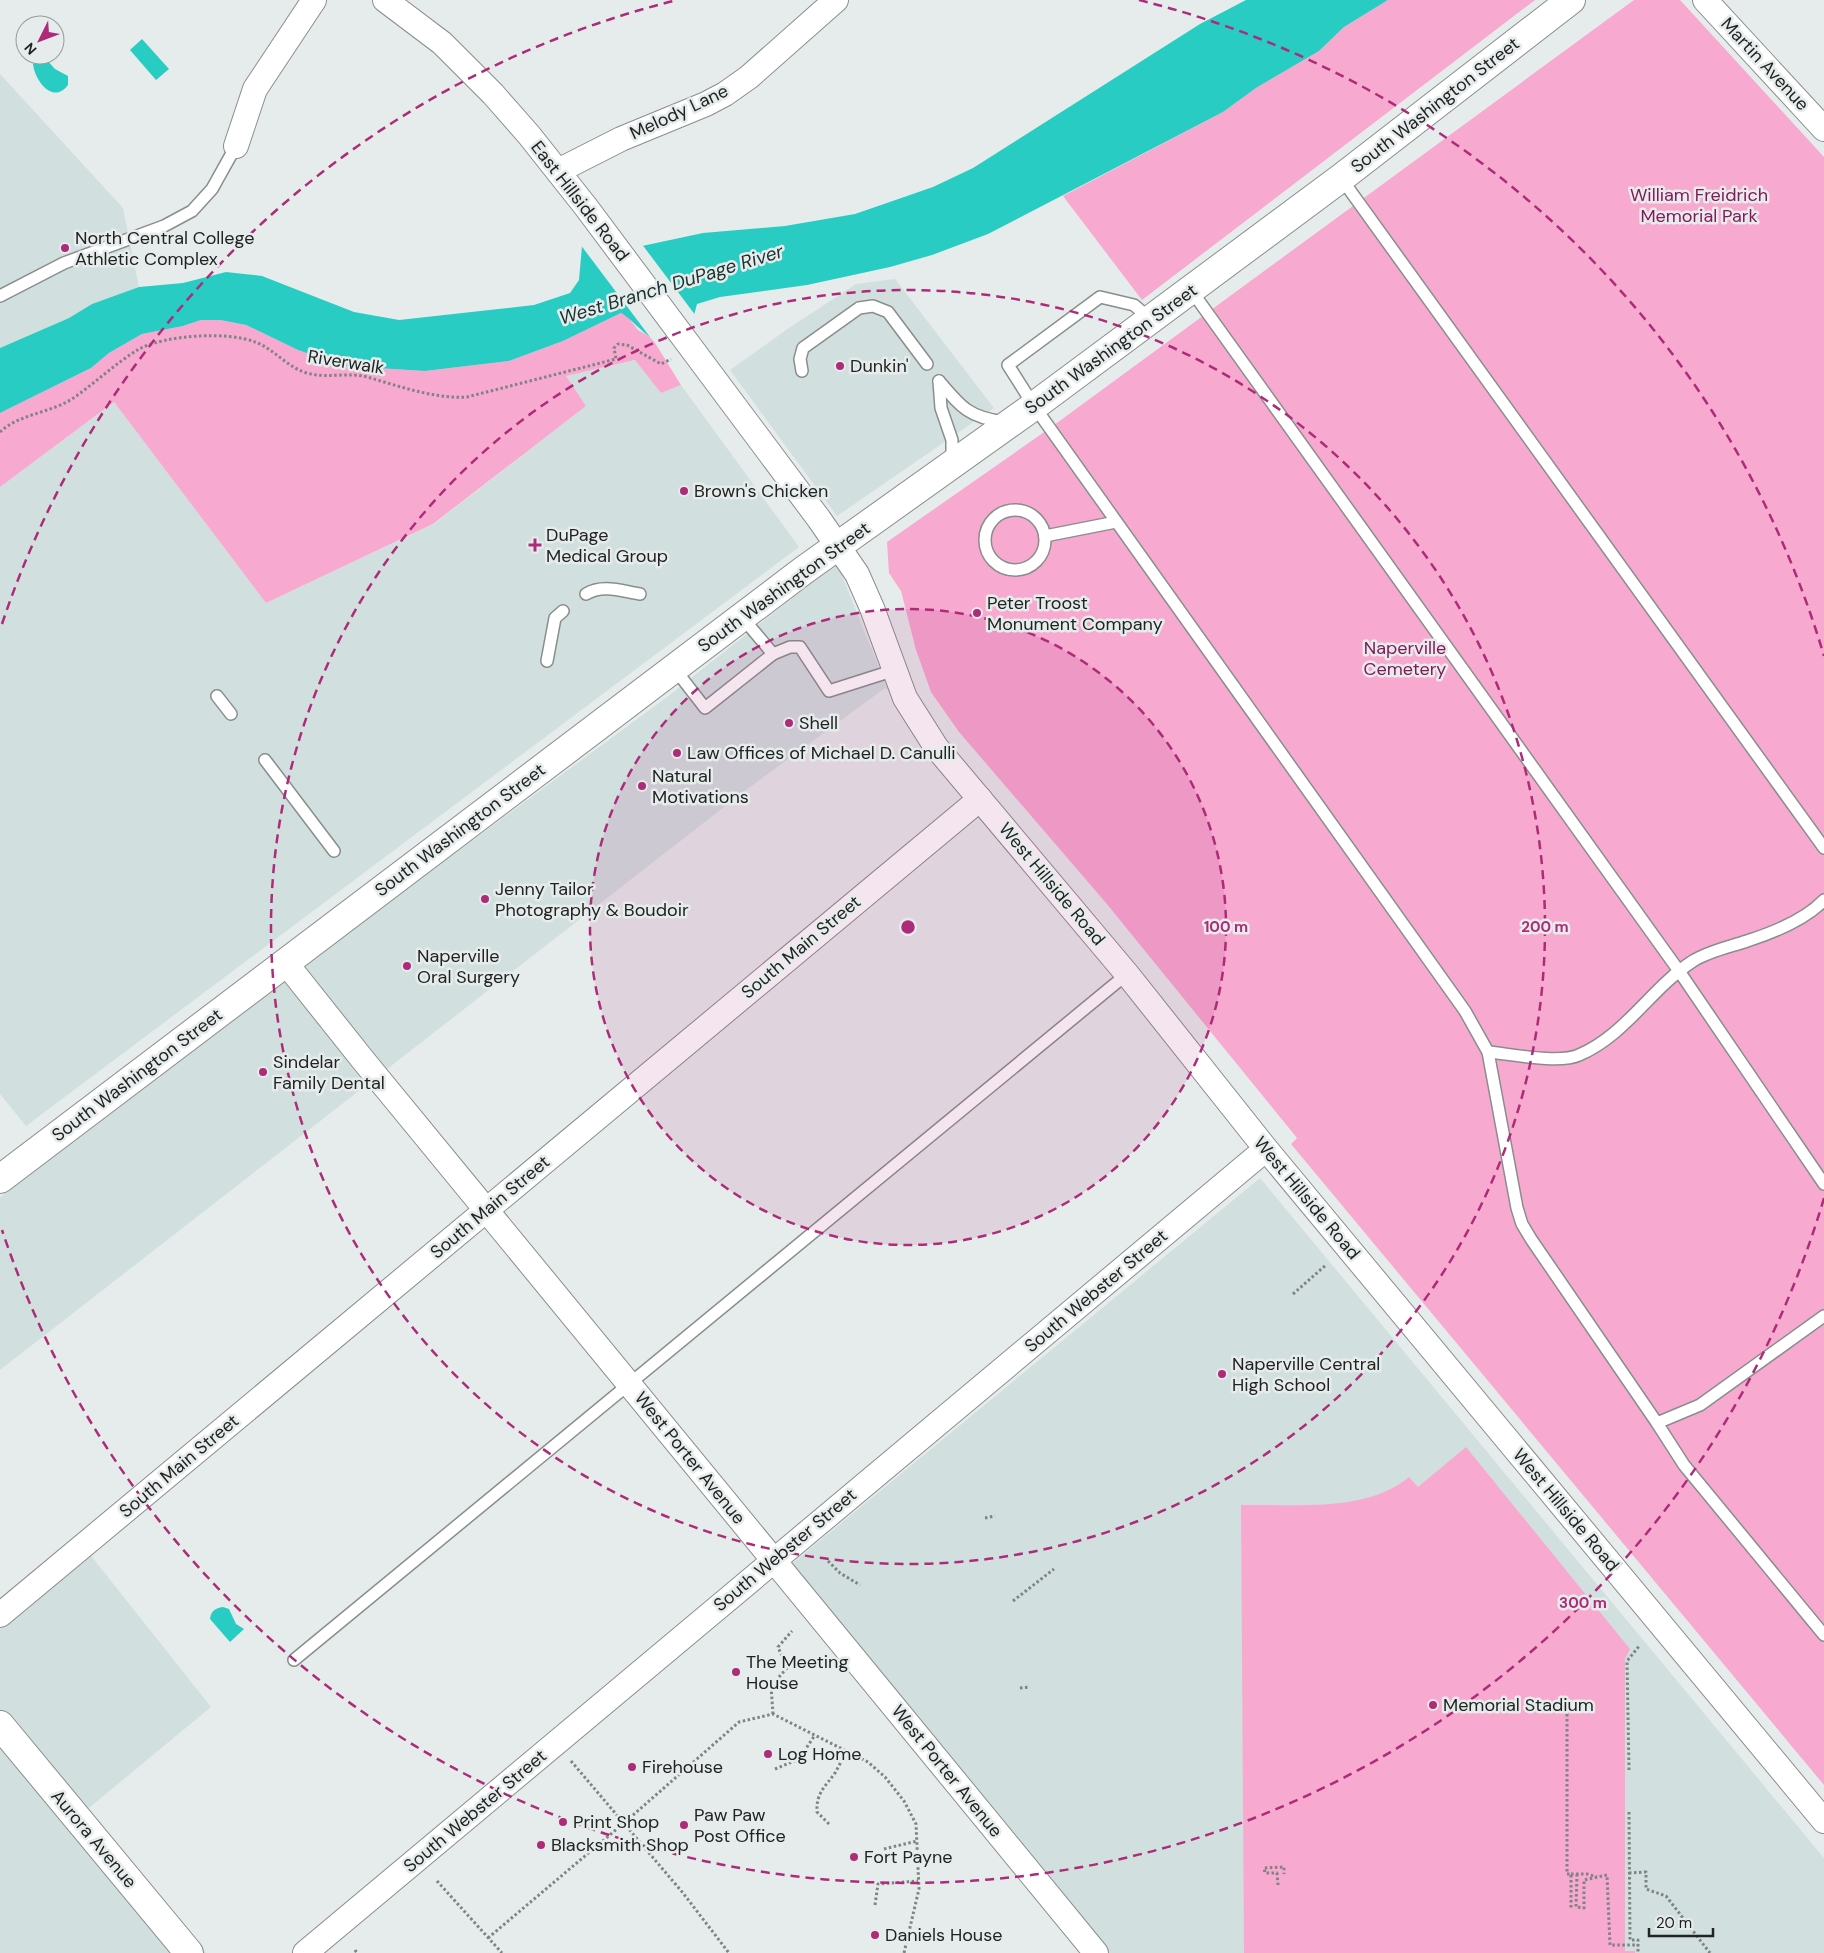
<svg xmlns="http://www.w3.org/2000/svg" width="1824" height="1953" font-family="'DM Sans',sans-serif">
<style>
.built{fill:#d1e0de}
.green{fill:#f8a9d0}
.water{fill:#28ccc3}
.pier{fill:#e6eceb}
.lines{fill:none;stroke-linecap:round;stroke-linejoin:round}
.lane-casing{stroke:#898e8d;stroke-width:14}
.street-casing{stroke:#898e8d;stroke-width:26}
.secondary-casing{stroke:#898e8d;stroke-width:30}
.path{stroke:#7f8382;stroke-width:3;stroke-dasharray:2.5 2.5;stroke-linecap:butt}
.lane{stroke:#fff;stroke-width:11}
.street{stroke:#fff;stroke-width:24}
.secondary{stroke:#fff;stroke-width:28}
.ring{fill:none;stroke:#ad2c79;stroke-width:2.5;stroke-dasharray:9 6}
.poi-dot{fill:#ad2c79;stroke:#e6eceb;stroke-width:2}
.labels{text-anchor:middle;stroke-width:5;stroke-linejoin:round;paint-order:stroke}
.street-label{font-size:18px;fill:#212322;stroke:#e6eceb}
.park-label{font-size:18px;fill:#85185b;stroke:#e6eceb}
.poi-label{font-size:18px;fill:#212322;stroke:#e6eceb;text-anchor:start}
.water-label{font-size:19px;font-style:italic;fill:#18312f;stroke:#e6eceb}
.centre{fill:#ad2c79;stroke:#e6eceb;stroke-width:2.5}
.ring-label{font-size:15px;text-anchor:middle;font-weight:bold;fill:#ad2c79;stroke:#e6eceb;stroke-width:5;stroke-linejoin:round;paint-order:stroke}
</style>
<rect width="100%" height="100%" fill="#e6eceb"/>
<g class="built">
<path d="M0 74 123 208 139 287 92 304 69 318 0 348Z"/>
<path d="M895 279 994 408 837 516 730 370 789 328 856 284Z"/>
<path d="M636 360 661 393 681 385 799 547 26 1126 0 1094V487L114 402 266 603 434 524 586 406 565 376Z"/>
<path d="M837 563 888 690 885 688 746 790 0 1370V1197L293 973 667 697Z"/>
<path d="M1260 1178 1824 1858V1953H1086L783 1571Z"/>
<path d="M84 1547 211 1707 84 1812 206 1953H0V1620Z"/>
</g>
<g class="green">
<path d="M1388 0H1535L1142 300 1063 196 1223 112 1256 88 1319 51 1344 27Z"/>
<path d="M1634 0H1680L1824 157V1785L1291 1144 1297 1138 1106 903 959 732 931 692 916 650 901 591 889 573 887 542 1050 428Z"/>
<path d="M621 313 628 317 638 330 652 338 681 385 661 393 635 360 566 376 586 406 433 524 266 603 114 402 0 487V413L91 368 109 353 142 334 183 326 201 320H220L246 325 298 350 344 366 425 371 509 361 563 341Z"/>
<path d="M1466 1447 1630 1649 1625 1659V1951H1635V1953H1244L1241 1505C1294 1504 1366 1513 1409 1477L1418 1487Z"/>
</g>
<g class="water">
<path d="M1246 0H1388L1344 27 1319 51 1256 88 1223 112 988 234 932 255 890 267 807 285 720 297 697 304 693 319 652 338C640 331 632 319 621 313L563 341 509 361 425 371 344 366 298 350 246 325 220 320H201L183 326 142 334 109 353 91 368 0 413V348L69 318 92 304 139 287 183 283 226 272 262 276 354 312 399 320 534 305 570 293 579 280 582 246H642L703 233 785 226 855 214 933 187 973 168 1200 24Z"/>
<path d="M142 39 169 69 156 80 130 50Z"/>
<path d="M40 57 45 58 55 69 68 76V85C53 105 35 81 33 64Z"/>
<path d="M223 1607 229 1609 236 1624 244 1629 230 1642 210 1619C211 1611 215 1608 223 1607Z"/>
</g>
<path class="pier" d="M593 236 641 243 696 316 694 321 668 338 653 341 580 244Z"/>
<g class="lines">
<g class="lane-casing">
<g id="lane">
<path d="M1341 178 1824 848"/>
<path d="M1191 290 1679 971 1824 1184"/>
<path d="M0 296 64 263 164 226 192 211 212 189 236 146"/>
<path d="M1150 319 1134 305 1100 297 1008 365 1034 406 1465 1011 1488 1052 1517 1208 1522 1224 1531 1239 1657 1423 1700 1405 1824 1316"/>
<path d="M802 371 800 359 803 348 859 308 873 306 888 312 927 364"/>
<path d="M939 381C961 407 968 417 1004 422"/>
<path d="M939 381 941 408 952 440V462"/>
<circle cx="1015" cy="540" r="30"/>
<path d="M1045 536 1116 522"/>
<path d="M586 594C603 584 621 591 640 594"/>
<path d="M773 654 790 647H800L829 691 895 670"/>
<path d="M547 661 555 618 563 611"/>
<path d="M674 668 705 708 773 654 742 617"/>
<path d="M217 696 231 714"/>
<path d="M265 760 334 851"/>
<path d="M1488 1052C1511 1054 1559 1064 1579 1055 1626 1035 1651 988 1693 961 1709 951 1729 947 1747 941 1772 933 1805 920 1824 900"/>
<path d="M1657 1423 1684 1465 1824 1635"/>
<path d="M294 1660 1127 974"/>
</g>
</g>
<g class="street-casing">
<g id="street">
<path d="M385 0 442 43 493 94 529 135 586 207 819 519 857 574 872 608 905 698 936 747 1127 974 1266 1149 1824 1821"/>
<path d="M1705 0 1824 129"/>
<path d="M236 146 255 89 314 0"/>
<path d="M558 171 621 139 706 104 725 94 749 77 836 0"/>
<path d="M285 962 363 1060 1096 1953"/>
<path d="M0 1615 980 799"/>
<path d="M305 1953 1266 1149"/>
</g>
</g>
<g class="secondary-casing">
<g id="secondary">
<path d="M0 1179 804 570 1034 406 1341 178 1571 0"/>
<path d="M0 1725 189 1953"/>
</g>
</g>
<g class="path">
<path d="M0 432C19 414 50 413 72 399 95 383 116 363 139 349 166 335 227 331 255 342 275 349 289 370 311 374 329 378 350 372 367 377 399 386 434 399 467 397L616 359 614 348 618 344 627 345 661 364 671 359"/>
<path d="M1293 1294 1326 1265"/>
<path d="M985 1518 995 1516"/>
<path d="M828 1561 840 1573 860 1585"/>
<path d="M1013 1601 1054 1569"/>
<path d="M1020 1688 1030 1687"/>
<path d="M1567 1704V1874H1571V1909"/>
<path d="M773 1714 771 1686 787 1668 778 1647 792 1631"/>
<path d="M571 1761 683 1893 729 1953"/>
<path d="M775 1769 799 1759 815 1735"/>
<path d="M1629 1770 1627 1661 1640 1645"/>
<path d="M1629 1812 1630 1940H1638V1953"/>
<path d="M829 1824 817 1812C816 1793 825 1787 835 1773 839 1766 843 1758 846 1751"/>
<path d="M884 1849 917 1841"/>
<path d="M1629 1873 1646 1872V1889L1666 1896 1710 1953"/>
<path d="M1571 1874H1587L1597 1877"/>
<path d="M1577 1874 1576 1907 1584 1908V1880L1607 1875 1610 1945H1638"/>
<path d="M437 1881 502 1953"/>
<path d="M1278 1885 1277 1873H1265L1264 1868 1284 1867V1874"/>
<path d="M875 1905 878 1884 918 1881"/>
<path d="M488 1938 624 1823 739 1722 773 1714 868 1762 885 1777 904 1801 916 1824 919 1889 904 1953"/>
<path d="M355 1950 357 1953"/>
</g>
<use href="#lane" class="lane"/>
<use href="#street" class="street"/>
<use href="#secondary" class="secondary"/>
</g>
<circle cx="908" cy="927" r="318" fill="#ad2c79" fill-opacity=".12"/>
<g class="ring">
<circle cx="908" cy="927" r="318"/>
<circle cx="908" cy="927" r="637"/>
<path d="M1824 1198A955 955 0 0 1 2 1230M2 624A955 955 0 0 1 677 0M1139 0A955 955 0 0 1 1824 656"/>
</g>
<g class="poi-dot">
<circle cx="65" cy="248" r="5"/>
<circle cx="840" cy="366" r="5"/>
<circle cx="684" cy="491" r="5"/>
<path d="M532.5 537.5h5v5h5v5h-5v5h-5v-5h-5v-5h5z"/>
<circle cx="977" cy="613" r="5"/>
<circle cx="789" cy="723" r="5"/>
<circle cx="677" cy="753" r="5"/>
<circle cx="642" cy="786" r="5"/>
<circle cx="485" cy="899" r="5"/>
<circle cx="407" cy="966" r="5"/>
<circle cx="263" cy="1072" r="5"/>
<circle cx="1222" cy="1374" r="5"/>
<circle cx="736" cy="1672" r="5"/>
<circle cx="1433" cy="1705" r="5"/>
<circle cx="768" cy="1754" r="5"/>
<circle cx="632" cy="1767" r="5"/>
<circle cx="563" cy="1822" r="5"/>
<circle cx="684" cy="1825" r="5"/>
<circle cx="541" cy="1845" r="5"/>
<circle cx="854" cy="1857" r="5"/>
<circle cx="875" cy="1935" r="5"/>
</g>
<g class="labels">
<g class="street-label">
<text transform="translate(1765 64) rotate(47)" y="6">Martin Avenue</text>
<text transform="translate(1435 105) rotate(-38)" y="6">South Washington Street</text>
<text transform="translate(679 112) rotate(-25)" y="6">Melody Lane</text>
<text transform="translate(580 201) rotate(52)" y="6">East Hillside Road</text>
<text transform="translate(1111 349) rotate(-36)" y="6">South Washington Street</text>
<text transform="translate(346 362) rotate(9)" y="6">Riverwalk</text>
<text transform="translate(784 587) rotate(-36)" y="6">South Washington Street</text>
<text transform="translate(460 830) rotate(-37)" y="6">South Washington Street</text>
<text transform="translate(1052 884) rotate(50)" y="6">West Hillside Road</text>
<text transform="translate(801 947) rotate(-40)" y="6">South Main Street</text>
<text transform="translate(137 1075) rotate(-37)" y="6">South Washington Street</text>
<text transform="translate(1307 1198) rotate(50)" y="6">West Hillside Road</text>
<text transform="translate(490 1207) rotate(-40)" y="6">South Main Street</text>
<text transform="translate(1096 1291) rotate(-40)" y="6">South Webster Street</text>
<text transform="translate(690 1458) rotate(51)" y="6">West Porter Avenue</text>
<text transform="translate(179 1466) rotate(-40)" y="6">South Main Street</text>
<text transform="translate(1566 1510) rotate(50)" y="6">West Hillside Road</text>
<text transform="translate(785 1550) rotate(-40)" y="6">South Webster Street</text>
<text transform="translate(947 1771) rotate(51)" y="6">West Porter Avenue</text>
<text transform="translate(475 1811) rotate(-40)" y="6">South Webster Street</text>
<text transform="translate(94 1839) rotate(50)" y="6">Aurora Avenue</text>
</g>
<g class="park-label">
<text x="1699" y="201">William Freidrich<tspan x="1699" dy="21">Memorial Park</tspan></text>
<text x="1405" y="654">Naperville<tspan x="1405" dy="21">Cemetery</tspan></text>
</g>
<g class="poi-label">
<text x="75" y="244">North Central College<tspan x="75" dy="21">Athletic Complex</tspan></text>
<text x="850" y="372">Dunkin'</text>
<text x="694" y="497">Brown's Chicken</text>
<text x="546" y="541">DuPage<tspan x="546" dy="21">Medical Group</tspan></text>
<text x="987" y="609">Peter Troost<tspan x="987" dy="21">Monument Company</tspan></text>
<text x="799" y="729">Shell</text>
<text x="687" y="759">Law Offices of Michael D. Canulli</text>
<text x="652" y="782">Natural<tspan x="652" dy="21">Motivations</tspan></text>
<text x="495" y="895">Jenny Tailor<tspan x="495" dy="21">Photography &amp; Boudoir</tspan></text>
<text x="417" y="962">Naperville<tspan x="417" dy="21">Oral Surgery</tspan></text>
<text x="273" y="1068">Sindelar<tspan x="273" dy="21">Family Dental</tspan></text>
<text x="1232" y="1370">Naperville Central<tspan x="1232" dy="21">High School</tspan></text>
<text x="746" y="1668">The Meeting<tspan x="746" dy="21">House</tspan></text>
<text x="1443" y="1711">Memorial Stadium</text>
<text x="778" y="1760">Log Home</text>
<text x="642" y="1773">Firehouse</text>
<text x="694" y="1821">Paw Paw<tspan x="694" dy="21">Post Office</tspan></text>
<text x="573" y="1828">Print Shop</text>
<text x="551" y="1851">Blacksmith Shop</text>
<text x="864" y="1863">Fort Payne</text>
<text x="885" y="1941">Daniels House</text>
</g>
<g class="water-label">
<text transform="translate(671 284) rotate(-17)" y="7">West Branch DuPage River</text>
</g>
</g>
<circle cx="908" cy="927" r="8" class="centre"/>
<g class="ring-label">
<text x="1226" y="932">100 m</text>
<text x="1545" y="932">200 m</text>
<text x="1583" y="1608">300 m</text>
</g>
<g transform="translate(40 40) rotate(228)"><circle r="24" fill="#e6eceb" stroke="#979c9b"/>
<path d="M0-4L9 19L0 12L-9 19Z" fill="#ad2c79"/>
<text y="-8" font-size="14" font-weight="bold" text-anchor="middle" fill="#212322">N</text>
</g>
<path d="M1649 1928v8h64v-8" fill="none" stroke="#212322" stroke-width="2.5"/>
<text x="1656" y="1928" font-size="15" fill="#212322" stroke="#e6eceb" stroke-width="4" paint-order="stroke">20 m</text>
</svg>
